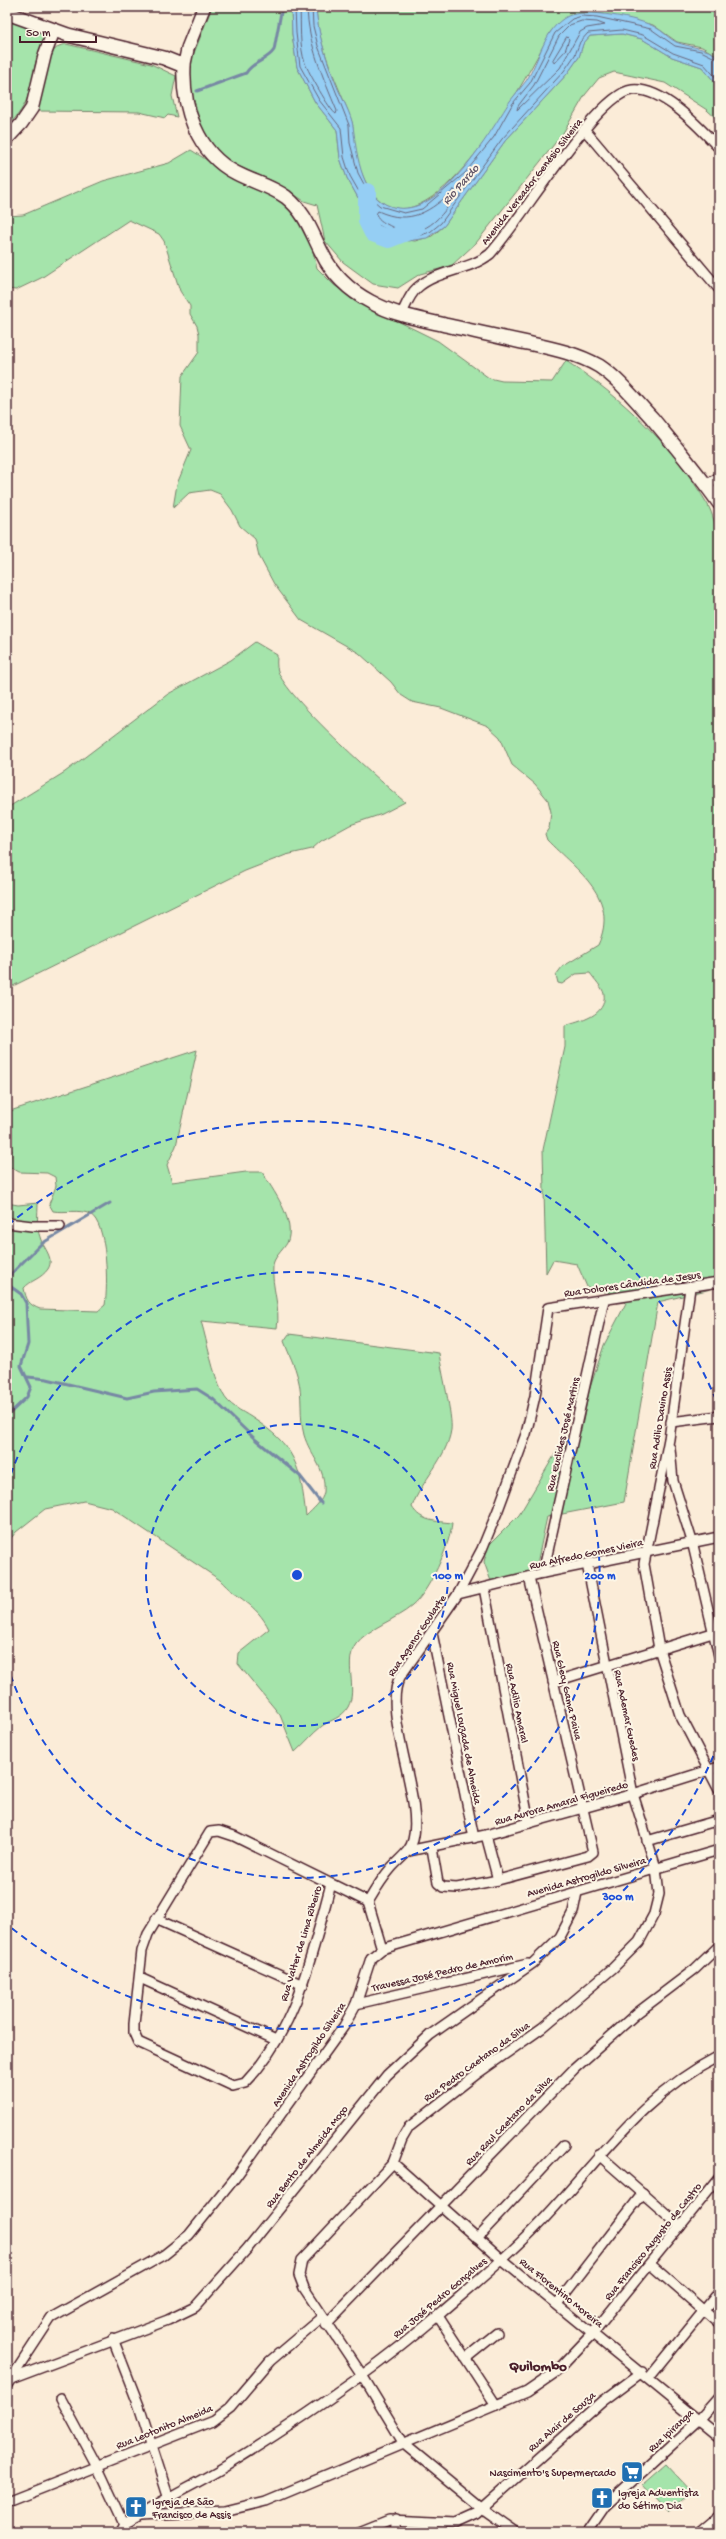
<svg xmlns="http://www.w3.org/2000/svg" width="726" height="2539" font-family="'Gochi Hand',sans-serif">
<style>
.green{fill:#a5e4ab;stroke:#78826b}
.water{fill:#95cef4;stroke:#7788a4}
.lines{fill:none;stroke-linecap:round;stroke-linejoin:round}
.shore{stroke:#68657b;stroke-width:1}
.stream{stroke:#7788a4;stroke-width:3}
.river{stroke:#95cef4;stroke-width:18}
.minor-casing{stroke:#4a1f2b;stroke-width:12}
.tertiary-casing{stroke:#4a1f2b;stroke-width:15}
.secondary-casing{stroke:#4a1f2b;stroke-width:16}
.minor{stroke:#fcf5e5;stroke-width:9}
.tertiary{stroke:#fcf5e5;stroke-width:12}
.secondary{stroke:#fcf5e5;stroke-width:13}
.ring{fill:none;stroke:#1d4ed8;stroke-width:2;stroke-dasharray:7 5}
.labels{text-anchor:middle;stroke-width:4;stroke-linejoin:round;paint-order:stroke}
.street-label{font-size:11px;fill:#4a1f2b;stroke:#fcf5e5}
.poi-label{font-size:11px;fill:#4a1f2b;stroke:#fcf5e5;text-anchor:start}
.water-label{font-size:12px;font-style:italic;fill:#605467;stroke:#fcf5e5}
.district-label{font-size:15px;font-weight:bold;fill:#4a1f2b;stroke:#fcf5e5}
.centre{fill:#1d4ed8;stroke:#fcf5e5;stroke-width:2}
.ring-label{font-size:12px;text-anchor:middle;font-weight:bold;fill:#1d4ed8;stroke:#fcf5e5;stroke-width:4;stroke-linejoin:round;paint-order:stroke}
</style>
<rect width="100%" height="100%" fill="#fbecd8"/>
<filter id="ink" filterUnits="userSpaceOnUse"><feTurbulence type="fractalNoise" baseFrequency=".025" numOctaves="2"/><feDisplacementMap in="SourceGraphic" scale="8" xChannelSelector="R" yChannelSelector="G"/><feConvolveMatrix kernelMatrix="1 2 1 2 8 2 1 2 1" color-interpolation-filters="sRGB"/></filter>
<g filter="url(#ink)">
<g class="green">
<path d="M212 7H291L292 34 297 67 315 102 337 130 340 158 347 178 375 228 400 239 415 241 432 236 444 226 505 141 567 74 579 57 583 44 590 36 622 34 642 39 672 57 702 67 719 87V121L707 110 665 83 614 72 599 78 585 95 563 133 476 243 451 266 420 274 398 288 373 284 343 262 325 241 317 205 304 201 275 182 222 159 195 121 187 71Z"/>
<path d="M316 7H719V57L702 47 677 42 653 25 598 13 551 31C532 68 434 255 377 198 364 185 356 161 354 143 353 136 354 129 352 122 338 83 318 49 316 7Z"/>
<path d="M7 10 50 35C32 51 36 78 27 99 23 109 15 119 7 127Z"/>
<path d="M66 44 151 64 176 76 172 96 177 117 168 115 165 118 139 112 36 111 52 52 59 46Z"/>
<path d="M191 150 218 167 276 195 300 222 310 240 317 268 334 285 357 301 438 341 489 378 502 381 552 382 566 361C622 397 674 447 708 505 713 514 715 526 719 536V1287L658 1302 624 1502 547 1517 535 1573 492 1584 484 1562 488 1546 519 1515 564 1439 581 1431 589 1391 604 1345 626 1303 619 1295 587 1287 577 1264 553 1260 546 1273 543 1150 565 1047V1026C580 1021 607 1016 604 994 603 988 594 979 590 973L576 974 562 984 558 983 556 975 562 967 598 945C620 897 577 871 547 840L545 834 549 828 551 812 548 800 535 784 512 765 500 737 488 726 441 708 412 702 401 695 391 682 359 653 301 620 274 584 259 556 255 539 240 526 232 510 220 494 210 490 189 493 173 508 177 484 191 450 180 426 182 376 199 352V334L197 326 190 314V306L180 291 164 241 159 234 129 220 41 278 16 290 7 289V216L23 215 103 181 169 163Z"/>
<path d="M255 642 277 655C277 660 276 666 278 671 285 696 381 782 405 802L382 814 350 825 321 841 312 849 286 855 245 871 7 989V808L65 772 168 694 231 660Z"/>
<path d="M197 1050 176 1146 167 1165 172 1182 246 1172H262C272 1189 297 1221 287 1243 283 1250 273 1258 273 1266 271 1286 281 1308 277 1328L201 1321C208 1345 212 1372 223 1394 228 1405 242 1411 251 1417 296 1446 300 1465 306 1516 312 1510 323 1501 324 1492 326 1467 310 1456 304 1435 299 1416 303 1396 298 1378 295 1365 288 1353 284 1341L289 1334 439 1353C441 1369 453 1417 451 1430 447 1458 421 1481 412 1507 421 1522 436 1521 452 1523 450 1545 429 1592 412 1606 397 1619 367 1629 356 1644 343 1662 358 1689 348 1707 342 1718 330 1720 322 1726 312 1734 304 1744 295 1752L280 1715 238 1664 239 1653 269 1629C256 1603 237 1599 220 1580L112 1508 84 1501 45 1509 16 1532 7 1543V1203L18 1205 38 1203C38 1214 36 1227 40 1237 43 1248 55 1258 48 1269 41 1279 31 1280 24 1288 26 1300 29 1305 40 1309L98 1311 105 1305C108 1287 108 1224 90 1214 80 1209 64 1213 53 1211L49 1204 56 1186 55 1177 47 1173 19 1172 9 1166 12 1150 7 1147V1112Z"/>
<path d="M666 2464 691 2491 668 2512 643 2484Z"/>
</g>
<path class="water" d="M291 7H316C318 36 327 62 338 89 343 100 351 114 353 126 357 155 361 203 398 208 443 214 489 134 510 101 515 94 521 88 526 81 540 60 544 28 568 16 585 8 639 18 655 27 663 31 668 38 676 42 691 48 706 47 719 57V87L702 67 672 57 642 39 622 34 590 36 583 44 579 57 567 74 505 141 444 226 427 238 408 241 392 237 375 228 347 178 340 158 337 130 315 102 297 67 292 34Z"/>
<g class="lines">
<g class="shore">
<path d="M295 7 296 33 300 66 319 100 341 128 344 157 350 176 378 225 393 233 415 237 430 232 441 223 502 139 564 71 575 55 580 42 588 33 622 30 643 35 673 53 704 64 719 81"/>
<path d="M300 7C301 25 299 46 305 63 308 71 330 111 336 114L337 111C323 77 308 44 307 7"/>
<path d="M312 7 313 26 318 46 349 125 350 143 358 173 372 199 380 206 404 213 422 209 465 173 494 137 513 103 530 83 555 33 572 19 582 16 597 17 651 29 675 46 701 51 719 60"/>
<path d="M582 21 597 22 605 25 587 28 580 32 560 68 517 110 518 106 534 85 559 36 570 25Z"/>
<path d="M567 37 569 39 565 51 554 63 553 60Z"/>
<path d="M454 190 457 193C443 216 422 243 392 227 385 223 379 221 376 214L378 211C411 226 430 211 454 190Z"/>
</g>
<g class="stream">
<path d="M197 91 246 73C253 61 267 61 274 50L282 7"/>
<path d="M7 1278 41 1244 110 1203"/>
<path d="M7 1284 21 1294 26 1303 28 1344 21 1366 31 1387 27 1397 7 1416"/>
<path d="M28 1377 47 1379 127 1398 154 1392 197 1389 213 1399 256 1440 300 1476 321 1503"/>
</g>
<path class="river" d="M367 192V221L373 233 389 239 416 228"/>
<g class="minor-casing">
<g id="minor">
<path d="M584 129 719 289"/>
<path d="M401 315C406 306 409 295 417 288 437 270 469 271 490 254 519 224 597 93 632 90 663 87 700 128 719 148"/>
<path d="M706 485 719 477"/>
<path d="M7 1223 32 1226H60"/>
<path d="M690 1288 669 1439 644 1564 659 1649 680 1715 719 1790"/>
<path d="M671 1422 719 1416"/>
<path d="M670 1448 673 1481 692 1541 719 1656"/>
<path d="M543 1573 604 1300"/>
<path d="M484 1588 529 1823"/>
<path d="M458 1594 543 1573 719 1537"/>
<path d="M432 1633 474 1838"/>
<path d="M553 1682 719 1631"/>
<path d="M486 1835 498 1880"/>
<path d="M647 1841 719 1820"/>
<path d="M432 1848 438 1883 443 1887 457 1888 498 1880 588 1856 593 1852 529 1577"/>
<path d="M408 1851 486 1835 633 1794 719 1767"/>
<path d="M331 1884C312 1953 297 2029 245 2083L233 2086 138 2042 134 2033V2024L142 1951 148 1934 210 1832 219 1831 234 1836 368 1902"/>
<path d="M156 1919 303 1985"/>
<path d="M382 1949 368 1902C375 1890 383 1877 392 1867 400 1858 410 1852 413 1840 424 1799 381 1711 400 1677L458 1594 482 1549 498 1510 526 1434 535 1396 548 1308 719 1282"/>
<path d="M140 1978 276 2040"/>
<path d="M356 2004 528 1964"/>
<path d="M599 2155 680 2226"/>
<path d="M393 2163 502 2260 719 2437"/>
<path d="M477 2238 564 2145"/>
<path d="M650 2264 719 2324"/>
<path d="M557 2304 643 2193"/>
<path d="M438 2316 496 2405"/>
<path d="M326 2324 574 2069 637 2013 695 1969 719 1946"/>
<path d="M113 2339 139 2406 168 2496"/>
<path d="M466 2358 497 2333"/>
<path d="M649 2378 719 2292"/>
<path d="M11 2379 168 2320 195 2307 247 2249 387 2075 430 2035 533 1963 560 1937 573 1912 577 1892"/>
<path d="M7 2385 51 2318 164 2255 189 2235 235 2178 344 2026 356 2004 371 1958 382 1949 719 1850"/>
<path d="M61 2399 97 2466 124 2524"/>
<path d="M7 2502 213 2421 230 2408 270 2361 322 2317"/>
<path d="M140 2515C170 2495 203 2481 234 2461 305 2417 377 2368 441 2313 479 2280 519 2247 553 2209 607 2150 645 2094 719 2056"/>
<path d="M119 2532 124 2524 140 2515 225 2511 266 2501 527 2392 556 2372 593 2333 719 2178"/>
<path d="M359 2532 389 2520 456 2523 476 2514 603 2401 642 2372"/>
<path d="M394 2532 396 2519"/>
<path d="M516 2532 482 2508 404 2444 362 2375 304 2288 299 2275 302 2260 393 2163 402 2139 409 2127 478 2073 542 2028 613 1968 639 1942 654 1914 659 1894 656 1868 633 1794 587 1564"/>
<path d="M587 2532 605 2506 698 2421 719 2397"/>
<path d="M700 2532 719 2516"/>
</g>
</g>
<g class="tertiary-casing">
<g id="tertiary">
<path d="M184 66 188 47 204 7"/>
<path d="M7 139 21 124 32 108 45 54 54 30"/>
</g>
</g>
<g class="secondary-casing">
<path id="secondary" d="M7 13 68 35 164 58 184 66C182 107 197 153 236 173 253 182 271 186 286 197 306 213 311 232 322 253 332 274 350 291 371 302 394 315 420 319 445 325 474 331 503 338 532 344 555 349 578 354 599 366 620 380 635 400 652 418 675 446 698 473 719 503"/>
</g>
<use href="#minor" class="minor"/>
<use href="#tertiary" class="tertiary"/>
<use href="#secondary" class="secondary"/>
</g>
</g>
<g class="ring">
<circle cx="297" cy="1575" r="151"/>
<path d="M7 1486A303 303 0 1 1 7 1664"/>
<path d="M718 1745A454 454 0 0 1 8 1925M8 1225A454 454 0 0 1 718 1405"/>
</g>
<defs>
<g id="supermarket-square" transform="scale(1.15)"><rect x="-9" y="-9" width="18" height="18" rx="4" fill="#1f6fb2" stroke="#fcf5e5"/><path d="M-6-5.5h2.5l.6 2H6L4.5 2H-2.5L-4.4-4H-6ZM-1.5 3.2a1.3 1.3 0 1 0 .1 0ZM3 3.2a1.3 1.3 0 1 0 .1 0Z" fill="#fff"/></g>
<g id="church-square" transform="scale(1.15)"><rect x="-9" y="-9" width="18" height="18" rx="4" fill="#1f6fb2" stroke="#fcf5e5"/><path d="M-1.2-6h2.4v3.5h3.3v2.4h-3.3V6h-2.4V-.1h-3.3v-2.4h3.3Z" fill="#fff"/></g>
</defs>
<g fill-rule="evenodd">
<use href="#supermarket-square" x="632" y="2472"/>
<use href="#church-square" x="602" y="2498"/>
<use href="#church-square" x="136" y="2507"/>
</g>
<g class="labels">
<g class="street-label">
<text transform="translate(531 181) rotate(-52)" y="4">Avenida Vereador Genésio Silveira</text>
<text transform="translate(632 1283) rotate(-8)" y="4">Rua Dolores Cândida de Jesus</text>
<text transform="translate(659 1418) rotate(-81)" y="4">Rua Adilio Davino Assis</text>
<text transform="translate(562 1434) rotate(-77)" y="4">Rua Euclides José Martins</text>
<text transform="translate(586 1553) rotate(-12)" y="4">Rua Alfredo Gomes Vieira</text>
<text transform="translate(416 1635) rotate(-56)" y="4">Rua Agenor Goularte</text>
<text transform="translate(568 1690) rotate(77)" y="4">Rua Glecy Gama Paiva</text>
<text transform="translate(518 1703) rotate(79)" y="4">Rua Adilio Amaral</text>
<text transform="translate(628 1715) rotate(78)" y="4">Rua Ademar Guedes</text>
<text transform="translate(465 1733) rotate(79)" y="4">Rua Miguel Louzada de Almeida</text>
<text transform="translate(561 1802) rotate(-16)" y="4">Rua Aurora Amaral Figueiredo</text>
<text transform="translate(586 1876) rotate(-16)" y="4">Avenida Astrogildo Silveira</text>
<text transform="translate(300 1943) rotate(-73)" y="4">Rua Valter de Lima Ribeiro</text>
<text transform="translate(442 1971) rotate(-13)" y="4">Travessa José Pedro de Amorim</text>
<text transform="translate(308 2054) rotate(-56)" y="4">Avenida Astrogildo Silveira</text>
<text transform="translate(476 2061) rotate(-36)" y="4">Rua Pedro Caetano da Silva</text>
<text transform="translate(508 2120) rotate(-46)" y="4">Rua Raul Caetano da Silva</text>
<text transform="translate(306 2156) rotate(-52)" y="4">Rua Bento de Almeida Moço</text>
<text transform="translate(652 2241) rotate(-51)" y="4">Rua Francisco Augusto de Castro</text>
<text transform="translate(562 2292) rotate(39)" y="4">Rua Florentino Moreira</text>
<text transform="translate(439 2297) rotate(-40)" y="4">Rua José Pedro Gonçalves</text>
<text transform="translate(561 2421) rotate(-41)" y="4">Rua Alair de Souza</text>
<text transform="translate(164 2426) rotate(-22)" y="4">Rua Leotonito Almeida</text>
<text transform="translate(670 2430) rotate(-43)" y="4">Rua Ipiranga</text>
</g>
<g class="poi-label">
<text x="616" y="2476" text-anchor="end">Nascimento's Supermercado</text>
<text x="618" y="2496">Igreja Adventista<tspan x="618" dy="13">do Sétimo Dia</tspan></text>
<text x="152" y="2505">Igreja de São<tspan x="152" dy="13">Francisco de Assis</tspan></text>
</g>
<g class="water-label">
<text transform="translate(460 184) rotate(-49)" y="4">Rio Pardo</text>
</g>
<g class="district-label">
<text x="538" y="2370">Quilombo</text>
</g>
</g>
<circle cx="297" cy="1575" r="6" class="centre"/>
<g class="ring-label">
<text x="448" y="1579">100 m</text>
<text x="600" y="1579">200 m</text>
<text x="618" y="1900">300 m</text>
</g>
<rect width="726" height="2539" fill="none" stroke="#fcf5e5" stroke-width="24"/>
<rect x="12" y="12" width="702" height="2515" fill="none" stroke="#4a1f2b" stroke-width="1.5" filter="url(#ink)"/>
<path d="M20 36v6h76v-6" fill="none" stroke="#4a1f2b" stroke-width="2"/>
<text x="26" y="36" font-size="12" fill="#4a1f2b" stroke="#fcf5e5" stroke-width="3" paint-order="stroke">50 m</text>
</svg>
